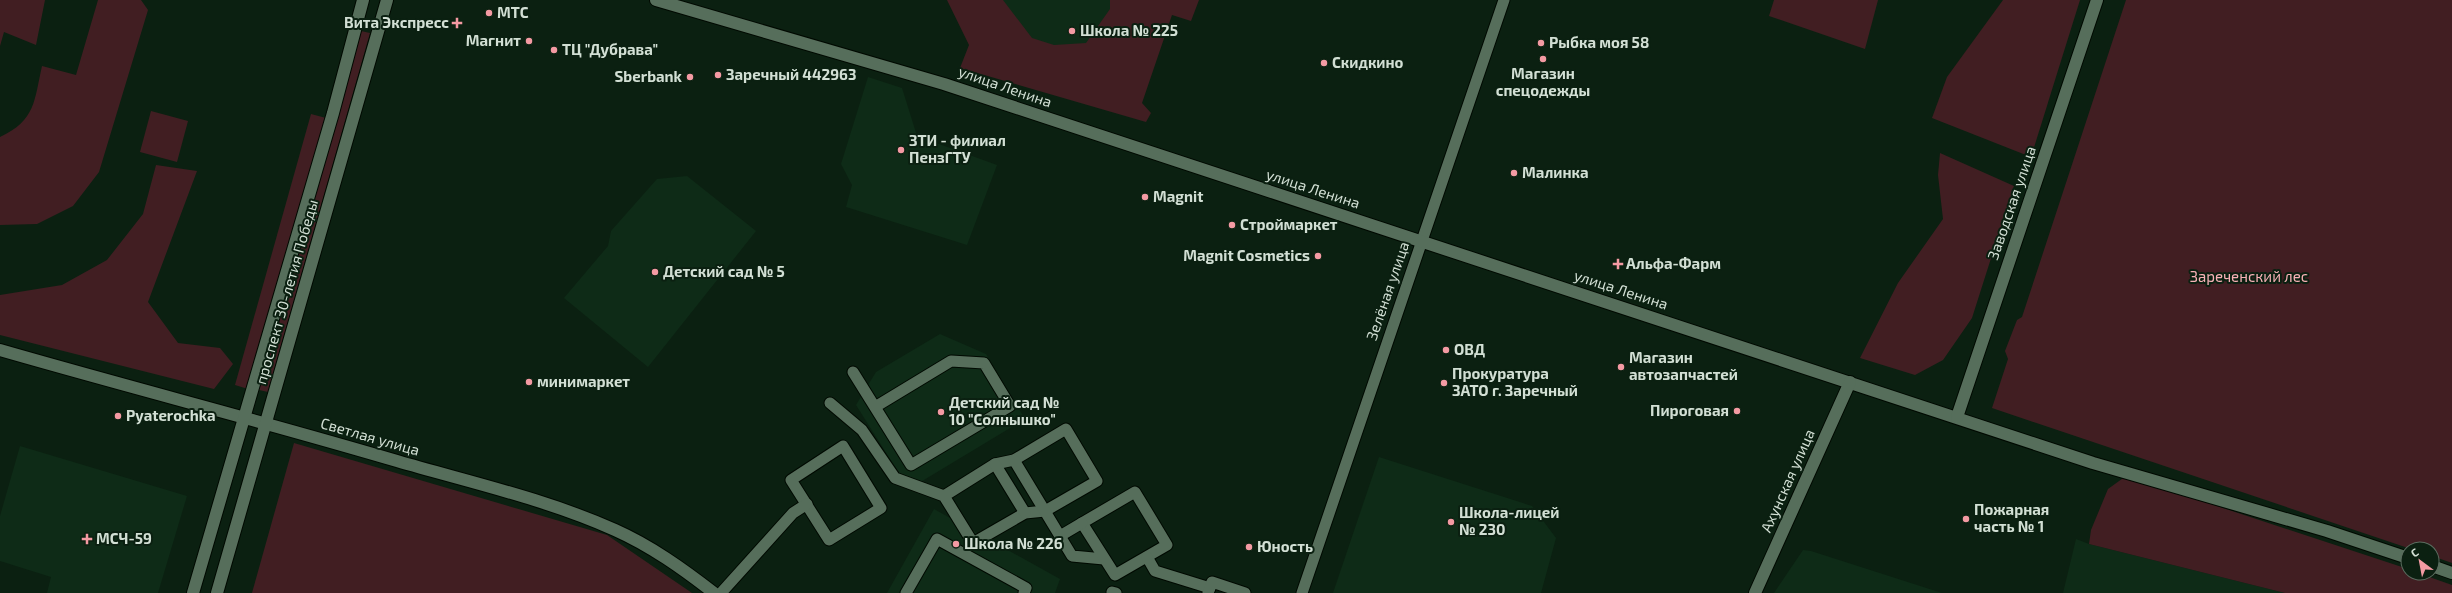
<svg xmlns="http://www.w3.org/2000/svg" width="2452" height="593" font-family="'Exo 2',sans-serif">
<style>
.built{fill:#0e2b17}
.green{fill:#411e22}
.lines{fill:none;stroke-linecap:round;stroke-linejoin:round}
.street-casing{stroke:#000901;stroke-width:13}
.secondary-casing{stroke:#000901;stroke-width:14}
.street{stroke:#566e5b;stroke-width:11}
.secondary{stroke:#566e5b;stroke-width:12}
.poi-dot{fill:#f49aa3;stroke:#0b2011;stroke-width:1.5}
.labels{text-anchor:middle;stroke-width:4;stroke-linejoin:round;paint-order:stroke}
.poi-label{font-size:15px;font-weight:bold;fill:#d2dfd4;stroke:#0b2011;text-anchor:start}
.street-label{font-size:15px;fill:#d2dfd4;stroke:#0b2011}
.park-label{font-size:15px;fill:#f7b1b6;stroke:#0b2011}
</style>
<rect width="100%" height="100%" fill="#0b2011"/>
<g class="built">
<path d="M978 0H1167L1128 101 1002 62Z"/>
<path d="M868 77 902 88 917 136 997 165 967 245 846 207 852 185 841 164Z"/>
<path d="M687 176 756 231 648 367 564 298 608 246 611 231 657 179Z"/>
<path d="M940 334 986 354 1025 419 909 489 856 405 876 372Z"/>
<path d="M20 446 187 496 158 593H47L51 577 0 561V516Z"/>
<path d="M1379 457 1532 506 1556 538 1541 593H1333Z"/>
<path d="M934 509 1060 579 1055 593H887Z"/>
<path d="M2076 539 2089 544 2285 593H2063Z"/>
<path d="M1803 550 1811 551 1942 593H1774Z"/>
</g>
<g class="green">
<path d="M0 0H45L36 45 4 32 0 46Z"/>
<path d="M98 0H141L148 10 99 172 73 206 37 224 0 225V137C36 120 34 101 42 66L76 75Z"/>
<path d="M947 0H1003L1032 38 1054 45 1086 43 1110 9V0H1199L1191 21 1172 15 1142 103 1151 113 1146 122 960 68 969 45Z"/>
<path d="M1774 0H1878L1865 49 1769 16Z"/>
<path d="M2003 0H2080L2031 157 1932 118 1947 77Z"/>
<path d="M2126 0H2452V563L2432 556V549H2411L1992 408 2008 359 2005 351 2017 320 2022 317Z"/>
<path d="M361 31 370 33 268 392 259 390Z"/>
<path d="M151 111 188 121 177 162 140 152Z"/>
<path d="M311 114 326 118 248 389 235 385Z"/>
<path d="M1940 153 2014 186 1972 318 1943 360 1915 375 1860 358 1898 283 1943 219 1938 175Z"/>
<path d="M156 165 197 171 148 302 178 343 220 348 233 364 214 389 0 335V295L62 285 107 260 143 214Z"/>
<path d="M294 443 607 535 692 593H252Z"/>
<path d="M2126 476 2408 569V573H2418L2452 585V593H2285L2089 544 2091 530 2108 489Z"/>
</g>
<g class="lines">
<g class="street-casing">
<g id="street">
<path d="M853 372 911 465 1010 406 984 363 951 361 875 407"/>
<path d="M830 403 862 430 895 478 944 496 973 543 1025 513 1045 511 1097 481 1066 429 1014 460 995 464 944 496"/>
<path d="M843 446 881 508 829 540 791 480Z"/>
<path d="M1014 460 1072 556 1104 559"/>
<path d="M995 464 1025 513"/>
<path d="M1135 492 1167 545 1115 575 1082 523Z"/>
<path d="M1060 536 1082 523"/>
<path d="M1147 557 1155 571 1210 588"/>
<path d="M1112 592 1116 593"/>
<path d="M721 593 793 513 807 504"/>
<path d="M906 593 937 539 1026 588 1024 593"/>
<path d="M1208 593 1212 582 1245 593"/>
<path d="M1302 593 1504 0"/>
</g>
</g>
<g class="secondary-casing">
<g id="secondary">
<path d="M656 0 944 84 2093 463 2327 531 2408 558"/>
<path d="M0 350C132 388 265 422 397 461 469 482 546 499 615 530 651 546 683 569 714 593"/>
<path d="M1957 417 2097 0"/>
<path d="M2432 566 2452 573"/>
<path d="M193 593 333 113 363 0"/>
<path d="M217 593 387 0"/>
<path d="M1755 593 1850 382"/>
</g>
</g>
<use href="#street" class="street"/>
<use href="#secondary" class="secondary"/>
</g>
<g class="poi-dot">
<circle cx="489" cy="13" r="4"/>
<path d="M455 17h4v4h4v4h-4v4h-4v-4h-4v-4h4z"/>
<circle cx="1072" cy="31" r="4"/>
<circle cx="529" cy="41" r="4"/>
<circle cx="1541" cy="43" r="4"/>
<circle cx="554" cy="50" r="4"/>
<circle cx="1543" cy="59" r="4"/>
<circle cx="1324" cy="63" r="4"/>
<circle cx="718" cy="75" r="4"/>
<circle cx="690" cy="77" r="4"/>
<circle cx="901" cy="150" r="4"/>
<circle cx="1514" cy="173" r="4"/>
<circle cx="1145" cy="197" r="4"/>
<circle cx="1232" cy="225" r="4"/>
<circle cx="1318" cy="256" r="4"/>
<path d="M1616 258h4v4h4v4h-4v4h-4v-4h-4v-4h4z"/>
<circle cx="655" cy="272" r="4"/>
<circle cx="1446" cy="350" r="4"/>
<circle cx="1621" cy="367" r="4"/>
<circle cx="529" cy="382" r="4"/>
<circle cx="1444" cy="383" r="4"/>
<circle cx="1737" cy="411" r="4"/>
<circle cx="941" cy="412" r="4"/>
<circle cx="118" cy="416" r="4"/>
<circle cx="1966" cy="519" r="4"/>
<circle cx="1451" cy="522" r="4"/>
<path d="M85 533h4v4h4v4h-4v4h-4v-4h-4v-4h4z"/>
<circle cx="956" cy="544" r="4"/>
<circle cx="1249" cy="547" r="4"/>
</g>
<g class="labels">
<g class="poi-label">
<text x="497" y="18">МТС</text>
<text x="449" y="28" text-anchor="end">Вита Экспресс</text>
<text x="1080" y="36">Школа № 225</text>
<text x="521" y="46" text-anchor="end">Магнит</text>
<text x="1549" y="48">Рыбка моя 58</text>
<text x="562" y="55">ТЦ "Дубрава"</text>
<text x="1332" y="68">Скидкино</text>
<text x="1543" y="79" text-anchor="middle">Магазин<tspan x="1543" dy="17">спецодежды</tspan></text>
<text x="726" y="80">Заречный 442963</text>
<text x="682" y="82" text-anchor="end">Sberbank</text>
<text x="909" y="146">ЗТИ - филиал<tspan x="909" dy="17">ПензГТУ</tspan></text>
<text x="1522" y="178">Малинка</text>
<text x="1153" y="202">Magnit</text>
<text x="1240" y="230">Строймаркет</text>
<text x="1310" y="261" text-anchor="end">Magnit Cosmetics</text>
<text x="1626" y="269">Альфа-Фарм</text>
<text x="663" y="277">Детский сад № 5</text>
<text x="1454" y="355">ОВД</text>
<text x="1629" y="363">Магазин<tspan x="1629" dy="17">автозапчастей</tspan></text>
<text x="1452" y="379">Прокуратура<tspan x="1452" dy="17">ЗАТО г. Заречный</tspan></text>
<text x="537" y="387">минимаркет</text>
<text x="949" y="408">Детский сад №<tspan x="949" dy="17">10 "Солнышко"</tspan></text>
<text x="1729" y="416" text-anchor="end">Пироговая</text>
<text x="126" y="421">Pyaterochka</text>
<text x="1974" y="515">Пожарная<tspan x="1974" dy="17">часть № 1</tspan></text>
<text x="1459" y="518">Школа-лицей<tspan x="1459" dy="17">№ 230</tspan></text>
<text x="96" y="544">МСЧ-59</text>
<text x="964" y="549">Школа № 226</text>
<text x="1257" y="552">Юность</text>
</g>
<g class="street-label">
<text transform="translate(1005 87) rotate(19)" y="5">улица Ленина</text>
<text transform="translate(1313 189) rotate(18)" y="5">улица Ленина</text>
<text transform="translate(2012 203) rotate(-71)" y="5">Заводская улица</text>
<text transform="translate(1621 290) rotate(18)" y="5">улица Ленина</text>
<text transform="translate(1388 291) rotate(-71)" y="5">Зелёная улица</text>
<text transform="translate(287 292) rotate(-74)" y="5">проспект 30-летия Победы</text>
<text transform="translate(370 437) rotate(16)" y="5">Светлая улица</text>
<text transform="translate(1788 481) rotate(-66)" y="5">Ахунская улица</text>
</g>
<g class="park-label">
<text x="2249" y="282">Зареченский лес</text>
</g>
</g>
<g transform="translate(2420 561) rotate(328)"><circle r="19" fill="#0b2011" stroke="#5b6c5f"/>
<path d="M0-3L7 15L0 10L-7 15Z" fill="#f49aa3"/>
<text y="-6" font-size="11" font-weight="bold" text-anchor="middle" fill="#d2dfd4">С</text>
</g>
</svg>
